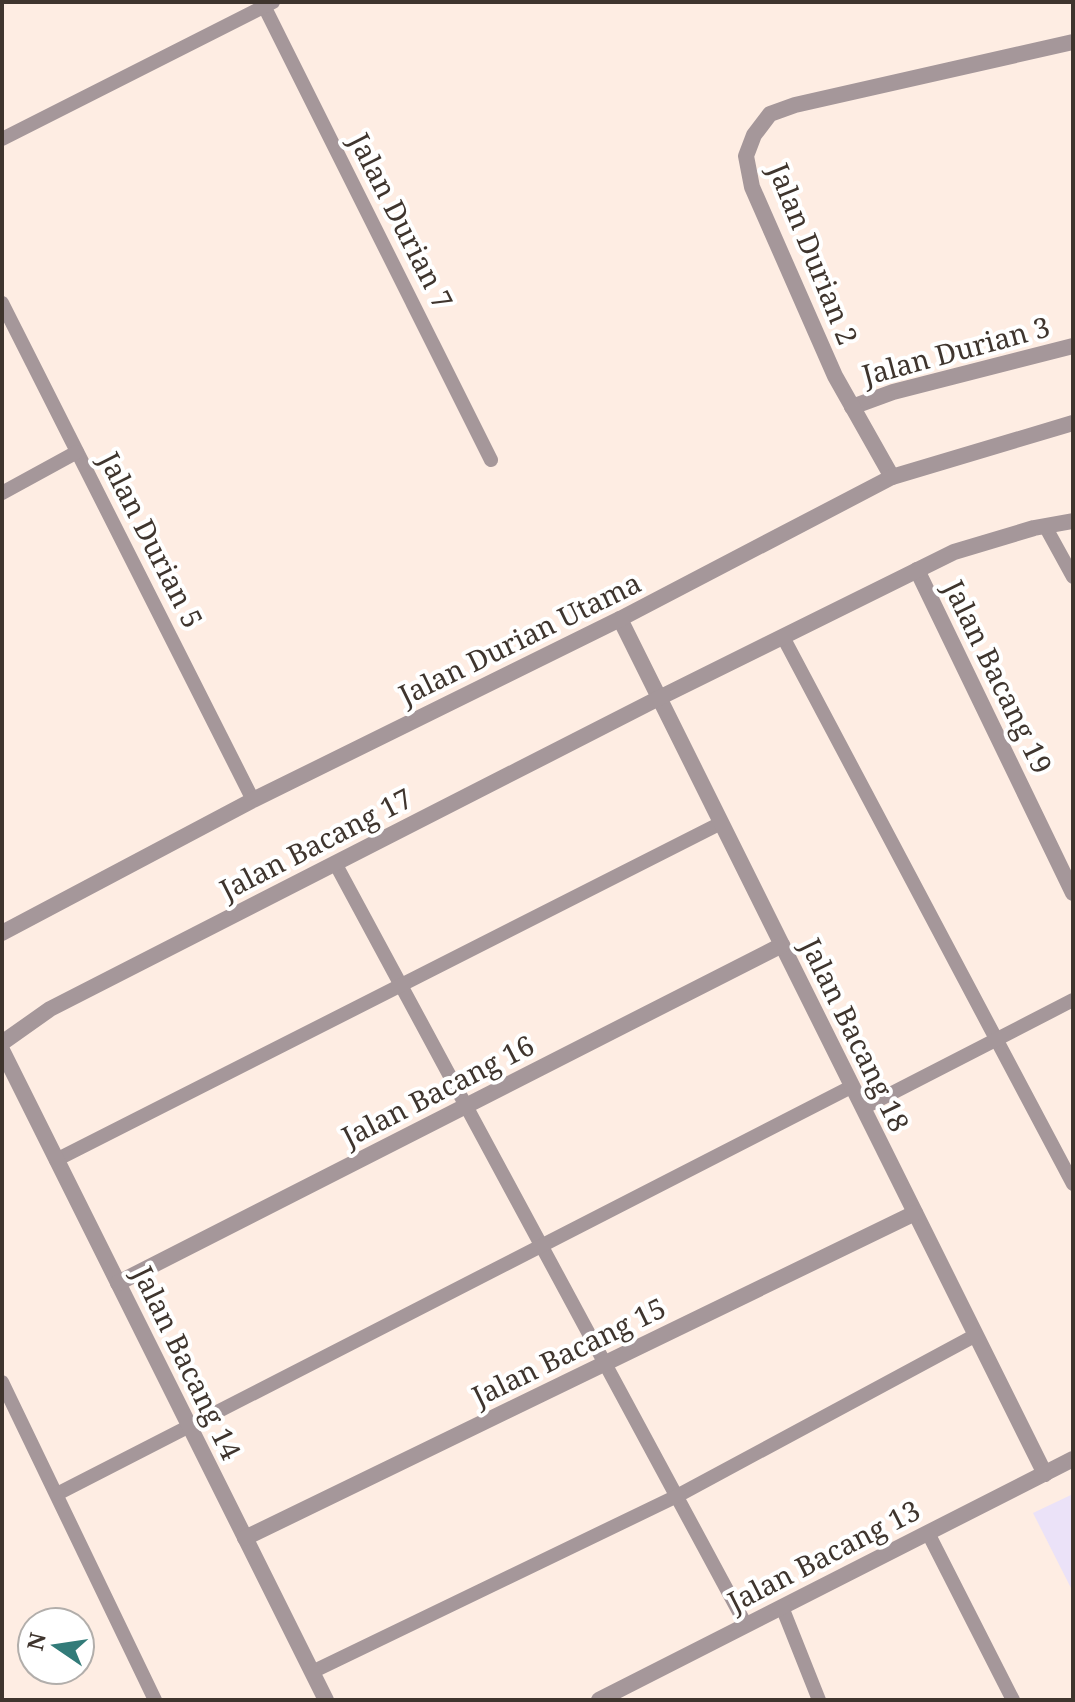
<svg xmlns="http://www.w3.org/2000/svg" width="1075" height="1702" font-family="'Noto Serif',serif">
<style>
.education{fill:#ebe2f8}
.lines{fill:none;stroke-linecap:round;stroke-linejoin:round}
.service{stroke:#a5979a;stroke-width:14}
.minor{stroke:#a5979a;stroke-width:16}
.labels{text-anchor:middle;stroke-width:8;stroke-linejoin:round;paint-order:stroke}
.street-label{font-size:28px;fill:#3f352e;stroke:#fff}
</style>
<rect width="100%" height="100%" fill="#feede3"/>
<path class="education" d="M1073 1494V1592L1033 1513Z"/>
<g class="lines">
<g class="service">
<path d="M264 6 491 460"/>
<path d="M2 139 273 2"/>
<path d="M2 303 253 800"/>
<path d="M2 493 77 452"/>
<path d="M1045 526 1073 577"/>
<path d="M783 637 1073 1184"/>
<path d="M335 863 746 1625"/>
<path d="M863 1108 1073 1000"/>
<path d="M56 1160 721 823"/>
<path d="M2 1382 155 1700"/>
<path d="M57 1494 851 1087"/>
<path d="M928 1533 1013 1700"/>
<path d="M782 1607 819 1700"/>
<path d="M312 1672 677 1496 976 1335"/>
</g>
<g class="minor">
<path d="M852 407 893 392 1073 346"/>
<path d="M892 477 835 376 752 187 746 156 754 135 770 114 795 105 1073 42"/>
<path d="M917 570 1073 893"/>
<path d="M620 619 1045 1474"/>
<path d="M2 933 253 800 620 619 892 477 1073 423"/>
<path d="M2 1043 50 1009 659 698 954 552 1034 528 1073 521"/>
<path d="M2 1050 326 1700"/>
<path d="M118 1283 782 945"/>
<path d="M245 1538 915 1213"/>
<path d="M599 1700 1073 1459"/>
</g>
</g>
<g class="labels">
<g class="street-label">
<text transform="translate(401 221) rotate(63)" y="10">Jalan Durian 7</text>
<text transform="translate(813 254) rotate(68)" y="10">Jalan Durian 2</text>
<text transform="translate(956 351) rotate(-15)" y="10">Jalan Durian 3</text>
<text transform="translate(151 540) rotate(63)" y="10">Jalan Durian 5</text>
<text transform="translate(520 639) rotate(-26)" y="10">Jalan Durian Utama</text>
<text transform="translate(998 677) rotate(64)" y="10">Jalan Bacang 19</text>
<text transform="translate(316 844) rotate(-27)" y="10">Jalan Bacang 17</text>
<text transform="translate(855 1035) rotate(64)" y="10">Jalan Bacang 18</text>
<text transform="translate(438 1091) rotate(-27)" y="10">Jalan Bacang 16</text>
<text transform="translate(569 1352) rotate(-26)" y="10">Jalan Bacang 15</text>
<text transform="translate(187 1363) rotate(64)" y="10">Jalan Bacang 14</text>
<text transform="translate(824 1556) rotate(-27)" y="10">Jalan Bacang 13</text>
</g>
</g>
<rect width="1075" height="1702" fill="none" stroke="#3f352e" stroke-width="8"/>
<g transform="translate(56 1646) rotate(283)"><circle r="38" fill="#ffffff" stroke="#b2aeab" stroke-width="2"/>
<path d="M0-6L14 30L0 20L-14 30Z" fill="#327b79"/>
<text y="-12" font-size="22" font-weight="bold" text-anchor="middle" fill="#3f352e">N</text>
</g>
</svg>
